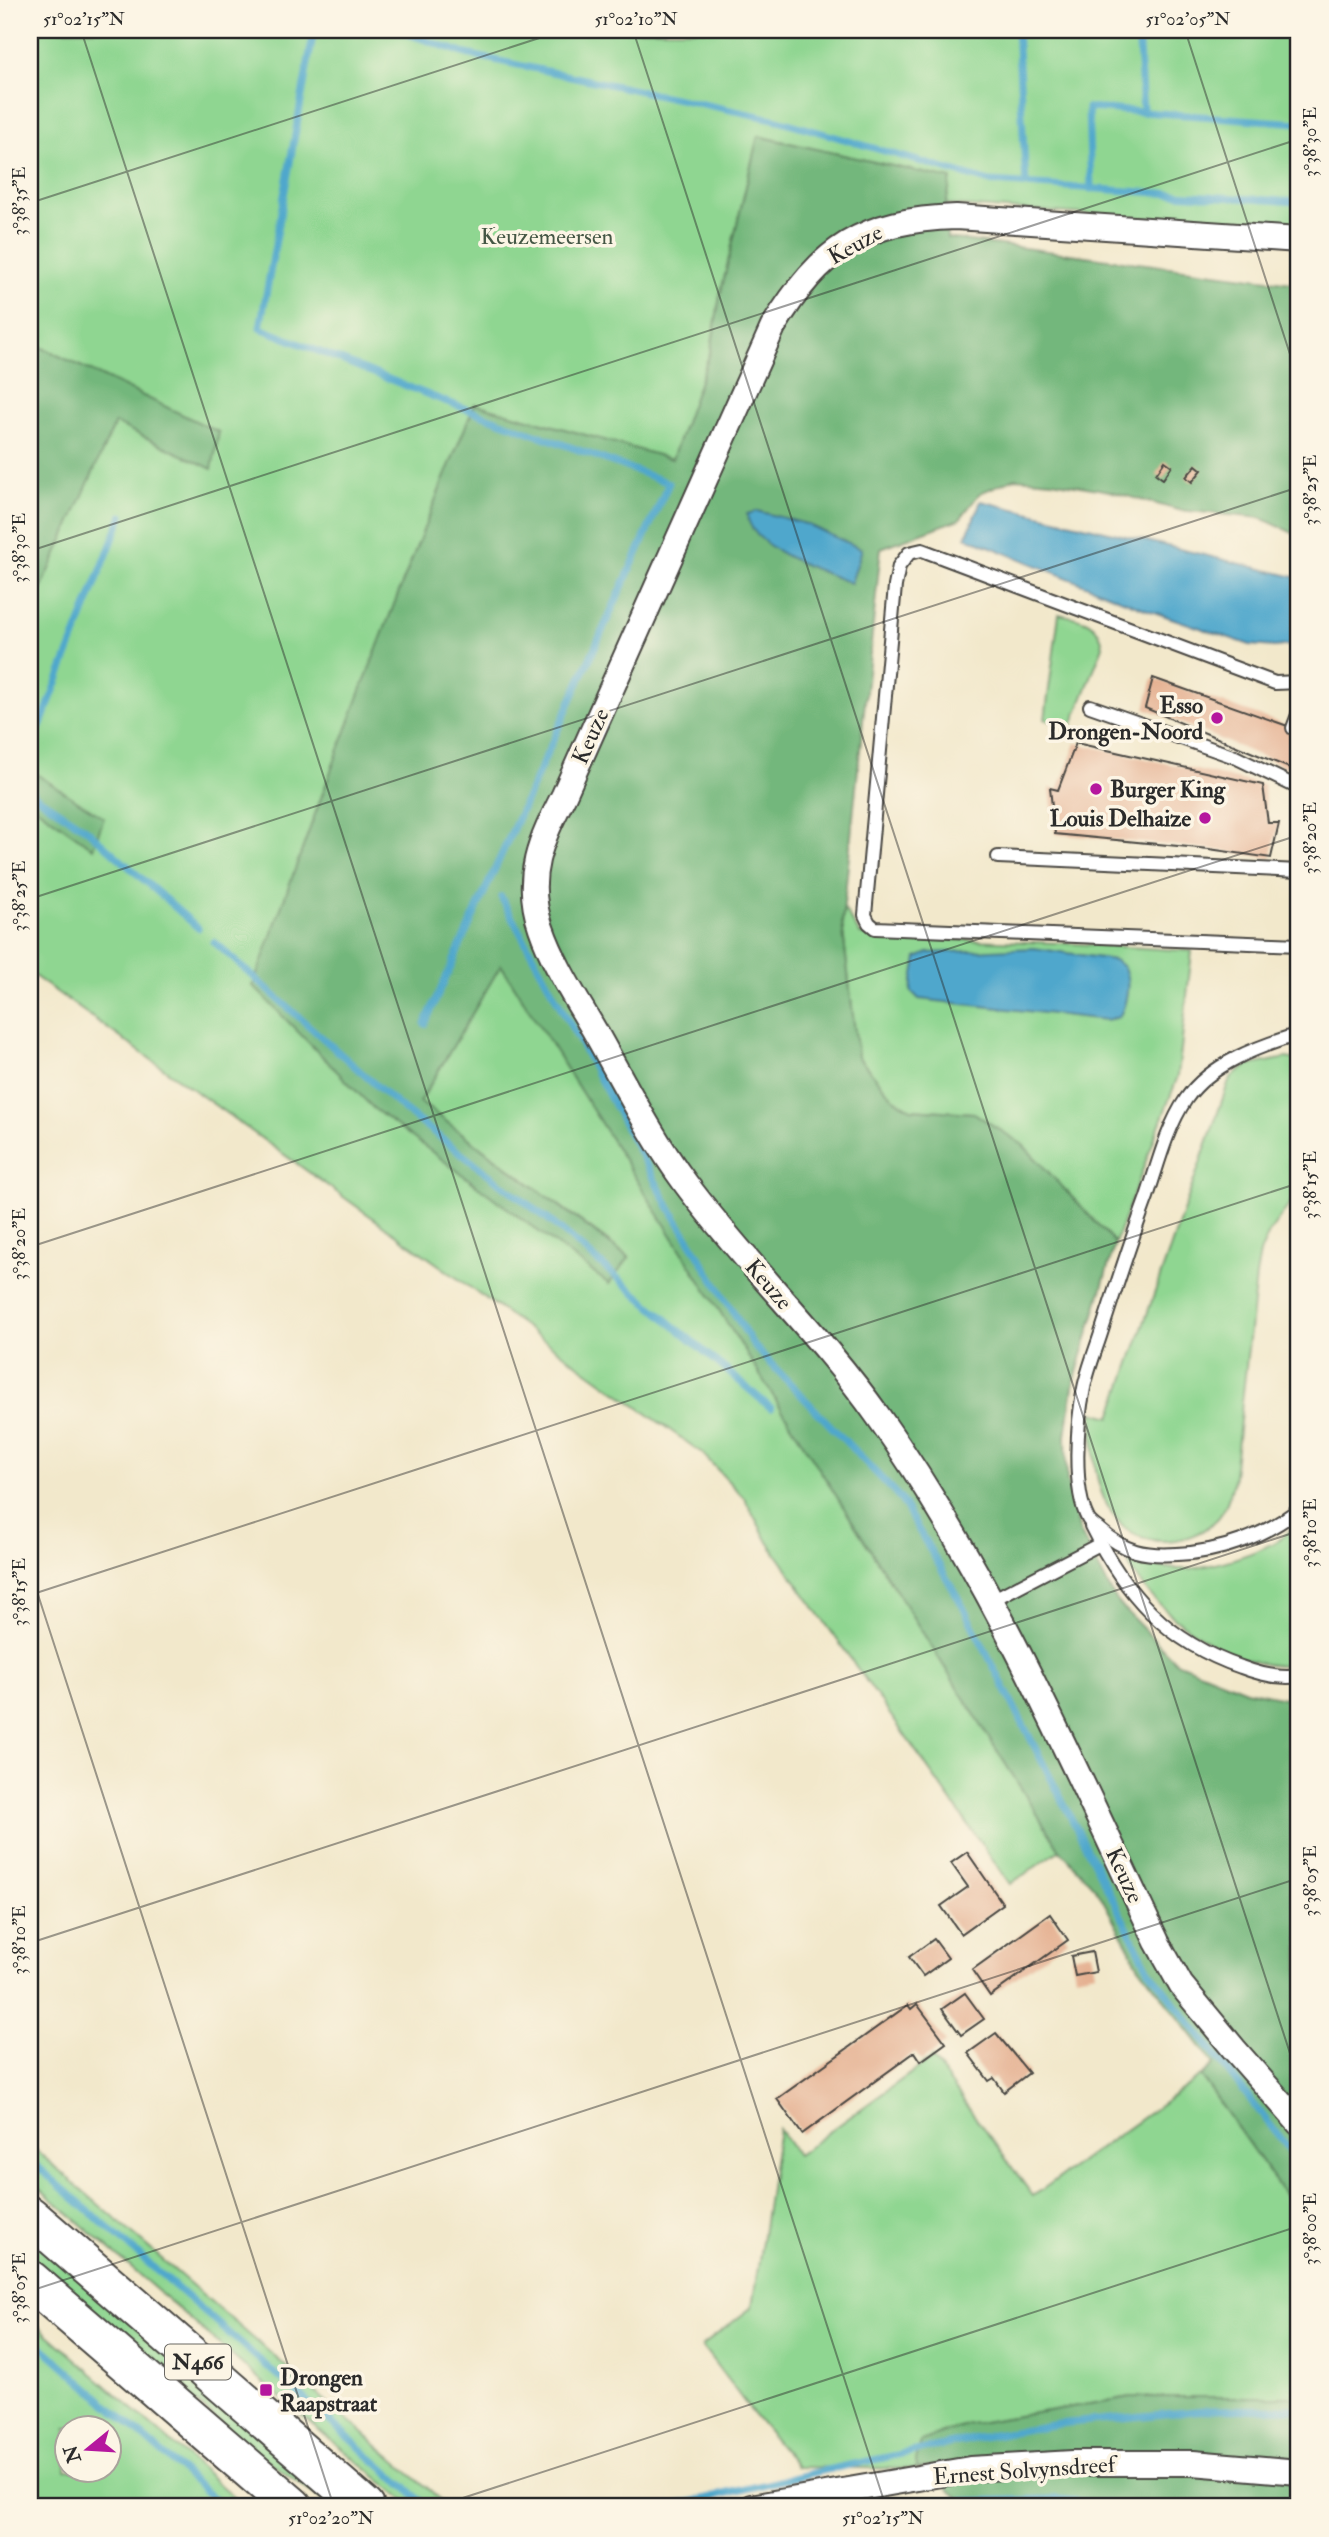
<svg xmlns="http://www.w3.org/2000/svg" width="1329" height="2537" font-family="'IM FELL Double Pica',serif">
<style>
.green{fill:#8fd691;stroke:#5d805e;stroke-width:2;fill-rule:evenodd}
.forest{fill:#73b77b;stroke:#4f7153;stroke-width:2}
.water{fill:#4fa7cc;stroke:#3d697c;stroke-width:2}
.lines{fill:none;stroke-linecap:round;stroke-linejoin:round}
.stream{stroke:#4fa7cc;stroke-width:7}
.building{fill:#e5b192}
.service-casing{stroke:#494743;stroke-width:16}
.minor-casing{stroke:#494743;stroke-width:28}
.trunk-casing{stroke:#494743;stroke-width:42}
.service{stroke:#fff;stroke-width:12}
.minor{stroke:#fff;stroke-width:24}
.trunk{stroke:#fff;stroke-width:38}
.ticks{fill:none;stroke:#2b2b2b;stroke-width:2;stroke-opacity:0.45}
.poi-dot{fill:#b5179e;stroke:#fcf5e5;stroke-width:2.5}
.labels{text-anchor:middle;stroke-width:7;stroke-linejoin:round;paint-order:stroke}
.shield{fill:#fcf5e5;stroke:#6a6863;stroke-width:2}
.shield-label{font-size:21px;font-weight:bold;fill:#2b2b2b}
.park-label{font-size:23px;fill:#445644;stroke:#fcf5e5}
.street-label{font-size:23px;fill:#2b2b2b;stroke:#fcf5e5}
.poi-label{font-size:23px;font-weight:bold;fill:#2b2b2b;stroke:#fcf5e5;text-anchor:end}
.neatline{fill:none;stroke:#2b2b2b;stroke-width:2.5}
.ticks-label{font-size:18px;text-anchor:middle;fill:#2b2b2b}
</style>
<rect width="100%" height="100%" fill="#fcf5e5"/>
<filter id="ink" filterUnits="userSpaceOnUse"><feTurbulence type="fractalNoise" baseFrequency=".0143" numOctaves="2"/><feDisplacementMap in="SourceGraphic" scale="14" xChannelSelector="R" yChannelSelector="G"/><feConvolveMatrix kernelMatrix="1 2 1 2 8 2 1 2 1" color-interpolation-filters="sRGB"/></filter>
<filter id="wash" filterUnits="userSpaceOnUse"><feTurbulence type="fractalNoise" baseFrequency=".00686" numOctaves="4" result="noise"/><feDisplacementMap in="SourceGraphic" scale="28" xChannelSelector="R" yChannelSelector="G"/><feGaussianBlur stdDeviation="1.57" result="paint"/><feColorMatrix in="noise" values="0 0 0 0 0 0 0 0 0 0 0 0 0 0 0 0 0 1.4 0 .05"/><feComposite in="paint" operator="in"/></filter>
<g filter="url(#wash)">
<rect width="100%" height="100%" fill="#f2e8cb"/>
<g class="green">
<path d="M30 30H1299V228L946 205 950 179 758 136 720 296 711 350 672 460 475 404 253 986 609 1283 629 1257 420 1102 501 964 1060 1850 1010 1884 768 1542 745 1499 702 1453 30 973V803L92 847 30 795V605L127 389 30 342Z"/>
<path d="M1059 614C1080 618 1100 621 1103 646L1071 728 1045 719Z"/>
<path d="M844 909 860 934 874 937 1062 943 1192 951 1178 1076 1115 1243 1023 1145 974 1113 911 1109 893 1098 858 1057 842 923Z"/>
<path d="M1286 1058 1299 1060V1191L1269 1233 1260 1253 1256 1276 1233 1484C1229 1497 1225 1513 1214 1522 1188 1546 1141 1549 1117 1520 1092 1490 1093 1449 1093 1412L1111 1417 1230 1078 1247 1066Z"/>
<path d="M1299 1523V1665C1245 1673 1176 1628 1144 1587 1138 1578 1129 1571 1128 1560 1147 1565 1168 1570 1188 1569 1214 1566 1256 1554 1278 1540 1285 1536 1292 1528 1299 1523Z"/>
<path d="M932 2058 1033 2196 1201 2076 1299 2215V2397H1131L965 2425 939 2434 917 2469 797 2467 751 2411 702 2346 752 2307 779 2129 797 2155Z"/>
<path d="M30 2145 438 2498 450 2507H413L297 2412 30 2180Z"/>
<path d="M30 2234 342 2507H331L244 2443 30 2262Z"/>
<path d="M30 2319 245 2507H30ZM66 2428H108V2470H66Z"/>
</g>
<g class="forest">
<path d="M758 136 951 179 946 205 947 238 1299 284V536L1261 518 1178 510 1109 491 1052 481 1015 478 980 493 960 519 881 548 842 923 858 1057 893 1098 911 1109 974 1113 1023 1145 1115 1243 1073 1386 1066 1436 1067 1480 1080 1532 1116 1601 1176 1662 1246 1690 1299 1701V2215L1201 2076 1214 2064 1138 1965 1098 1891 1060 1850 501 965 420 1102 629 1258 609 1284 373 1108 253 986C323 790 394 596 475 404L672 459 711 350 720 296Z"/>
<path d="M30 342 219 432 212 469 115 423 30 614Z"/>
<path d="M30 770 104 818 93 848 30 803Z"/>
<path d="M1131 2397H1299V2507H1056L963 2501 948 2489 943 2464 917 2469 916 2460 921 2441 965 2425Z"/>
</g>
<g class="water">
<path d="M981 501 1299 578V644L1275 647 1250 645 1145 609 966 537Z"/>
<path d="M757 511 806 524 862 549 851 583C821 571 751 550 747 514Z"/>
<path d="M1034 948 1114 960C1117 962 1121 964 1123 967 1132 979 1126 1006 1119 1017L1106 1020 919 999 911 991 917 958 928 953Z"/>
</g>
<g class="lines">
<g class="stream">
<path d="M314 30 260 328 439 399 669 483 425 1024"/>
<path d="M396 30 466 54 778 120 990 182 1299 202"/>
<path d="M1017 30 1026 185"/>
<path d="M1138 30 1143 112"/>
<path d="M1091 189 1088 108 1299 123"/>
<path d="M30 752 122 516"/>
<path d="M30 788 34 795 86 829 198 928"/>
<path d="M501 897 671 1210 754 1346 900 1498 960 1601 1149 1970 1299 2162"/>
<path d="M214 942 404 1110 549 1220 771 1408"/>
<path d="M30 2160 420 2500"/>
<path d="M30 2336 223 2507"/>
<path d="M898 2502 1057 2499 1136 2507"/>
<path d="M669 2507 826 2470 982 2437 1058 2424 1206 2410 1299 2409"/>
</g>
</g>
<g id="blocks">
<g class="building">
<path d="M1165 461 1172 466 1163 479 1156 474Z"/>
<path d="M1196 465 1202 470 1192 482 1186 477Z"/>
<path d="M1153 678 1299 730V772L1145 708Z"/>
<path d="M1076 743 1263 785 1268 823H1279L1271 858 1209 849 1055 834 1050 788 1058 790Z"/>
<path d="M967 1852 1003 1904 961 1934 941 1906 968 1887 951 1863Z"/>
<path d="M1050 1914 1068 1940 990 1996 972 1970Z"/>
<path d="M934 1939 948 1958 923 1976 909 1957Z"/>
<path d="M1092 1952 1096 1972 1075 1976 1071 1956Z"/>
<path d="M965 1993 984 2019 961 2035 942 2009Z"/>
<path d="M917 2004 946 2043 921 2061 915 2052 802 2134 777 2099 908 2005 911 2009Z"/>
<path d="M996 2033 1029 2073 1004 2092 994 2078 989 2081 968 2053Z"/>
</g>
</g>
</g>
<g filter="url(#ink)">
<use href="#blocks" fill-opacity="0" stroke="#494743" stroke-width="2"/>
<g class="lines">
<g class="service-casing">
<g id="service">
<path d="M1299 682 1275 683 922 550 909 553 899 566 895 586 865 915 869 923 875 928 1299 945"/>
<path d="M1090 706 1235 757 1299 788"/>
<path d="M1293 728 1299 712"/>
<path d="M998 857 1299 871"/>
<path d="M1299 1034C1260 1046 1211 1063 1186 1099 1167 1127 1158 1164 1147 1197 1131 1240 1117 1284 1103 1327 1097 1347 1088 1368 1084 1388 1077 1421 1072 1489 1088 1519 1090 1523 1096 1527 1100 1530 1125 1552 1144 1556 1177 1554 1221 1552 1265 1536 1299 1509"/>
<path d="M1091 1526C1125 1594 1167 1642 1241 1667 1259 1674 1280 1679 1299 1676"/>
<path d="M992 1600 1100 1544"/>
</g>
</g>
<g class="minor-casing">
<g id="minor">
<path d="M1299 240 956 217C863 220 821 248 773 327L564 795C541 840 523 877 541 928 554 966 577 1000 597 1035 625 1085 652 1138 686 1184 746 1265 820 1334 878 1416 993 1578 1072 1764 1157 1942L1181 1985 1234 2049 1299 2123"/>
<path d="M751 2507 970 2469 1073 2463H1193L1299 2472"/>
</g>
</g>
<g class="trunk-casing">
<g id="trunk">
<path d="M30 2216 365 2507"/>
<path d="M30 2280 293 2507"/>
</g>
</g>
<use href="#service" class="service"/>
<use href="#minor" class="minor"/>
<use href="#trunk" class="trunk"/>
</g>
</g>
<path class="ticks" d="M81 30 886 2507M633 30 1299 2081M1185 30 1299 382M30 203 564 30M30 551 1299 139M30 899 1299 487M30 1247 1299 835M30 1570 334 2507M30 1595 1299 1183M30 1943 1299 1531M30 2291 1299 1878M435 2507 1299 2226"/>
<g class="poi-dot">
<circle cx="1217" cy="718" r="7"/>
<circle cx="1096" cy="789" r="7"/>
<circle cx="1205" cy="818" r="7"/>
<rect x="259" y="2383" width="14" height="14" rx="3.5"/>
</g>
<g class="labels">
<rect class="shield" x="165" y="2344.5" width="66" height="35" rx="5"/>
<g class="shield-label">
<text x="198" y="2369">N466</text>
</g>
<g class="park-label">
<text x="547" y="244">Keuzemeersen</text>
</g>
<g class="street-label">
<text transform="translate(855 244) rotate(-29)" y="8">Keuze</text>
<text transform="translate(590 736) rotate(-66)" y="8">Keuze</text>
<text transform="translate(769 1284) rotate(49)" y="8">Keuze</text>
<text transform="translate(1125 1875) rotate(65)" y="8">Keuze</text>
<text transform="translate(1024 2470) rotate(-4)" y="8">Ernest Solvynsdreef</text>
</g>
<g class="poi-label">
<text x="1203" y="713">Esso<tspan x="1203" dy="26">Drongen-Noord</tspan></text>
<text x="1110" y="797" text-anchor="start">Burger King</text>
<text x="1191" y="826">Louis Delhaize</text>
<text x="280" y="2385" text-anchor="start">Drongen<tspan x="280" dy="26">Raapstraat</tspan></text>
</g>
</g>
<rect width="1329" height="2537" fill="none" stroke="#fcf5e5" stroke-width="77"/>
<g transform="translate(88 2449) rotate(252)"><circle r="33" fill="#fcf5e5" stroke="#a8a49b" stroke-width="2"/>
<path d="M0-5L12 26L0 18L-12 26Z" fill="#b5179e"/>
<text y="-10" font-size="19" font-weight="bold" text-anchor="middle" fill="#2b2b2b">N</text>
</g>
<rect x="38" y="38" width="1252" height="2460" class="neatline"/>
<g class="ticks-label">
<text x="84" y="25">51°02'15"N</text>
<text x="636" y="25">51°02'10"N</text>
<text x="1188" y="25">51°02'05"N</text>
<text transform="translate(1310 142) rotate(-90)" y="6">3°38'30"E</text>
<text transform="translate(19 201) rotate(-90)" y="6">3°38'35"E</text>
<text transform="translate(1310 490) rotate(-90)" y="6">3°38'25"E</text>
<text transform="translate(19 548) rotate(-90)" y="6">3°38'30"E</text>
<text transform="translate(1310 838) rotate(-90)" y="6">3°38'20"E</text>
<text transform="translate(19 896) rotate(-90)" y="6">3°38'25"E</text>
<text transform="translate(1310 1185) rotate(-90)" y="6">3°38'15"E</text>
<text transform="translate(19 1244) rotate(-90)" y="6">3°38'20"E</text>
<text transform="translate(1310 1533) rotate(-90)" y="6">3°38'10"E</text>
<text transform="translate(19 1592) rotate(-90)" y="6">3°38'15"E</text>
<text transform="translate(1310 1881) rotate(-90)" y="6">3°38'05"E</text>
<text transform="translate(19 1940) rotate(-90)" y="6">3°38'10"E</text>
<text transform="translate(1310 2229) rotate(-90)" y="6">3°38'00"E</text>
<text transform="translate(19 2288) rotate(-90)" y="6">3°38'05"E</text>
<text x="331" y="2524">51°02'20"N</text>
<text x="883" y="2524">51°02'15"N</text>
</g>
</svg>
